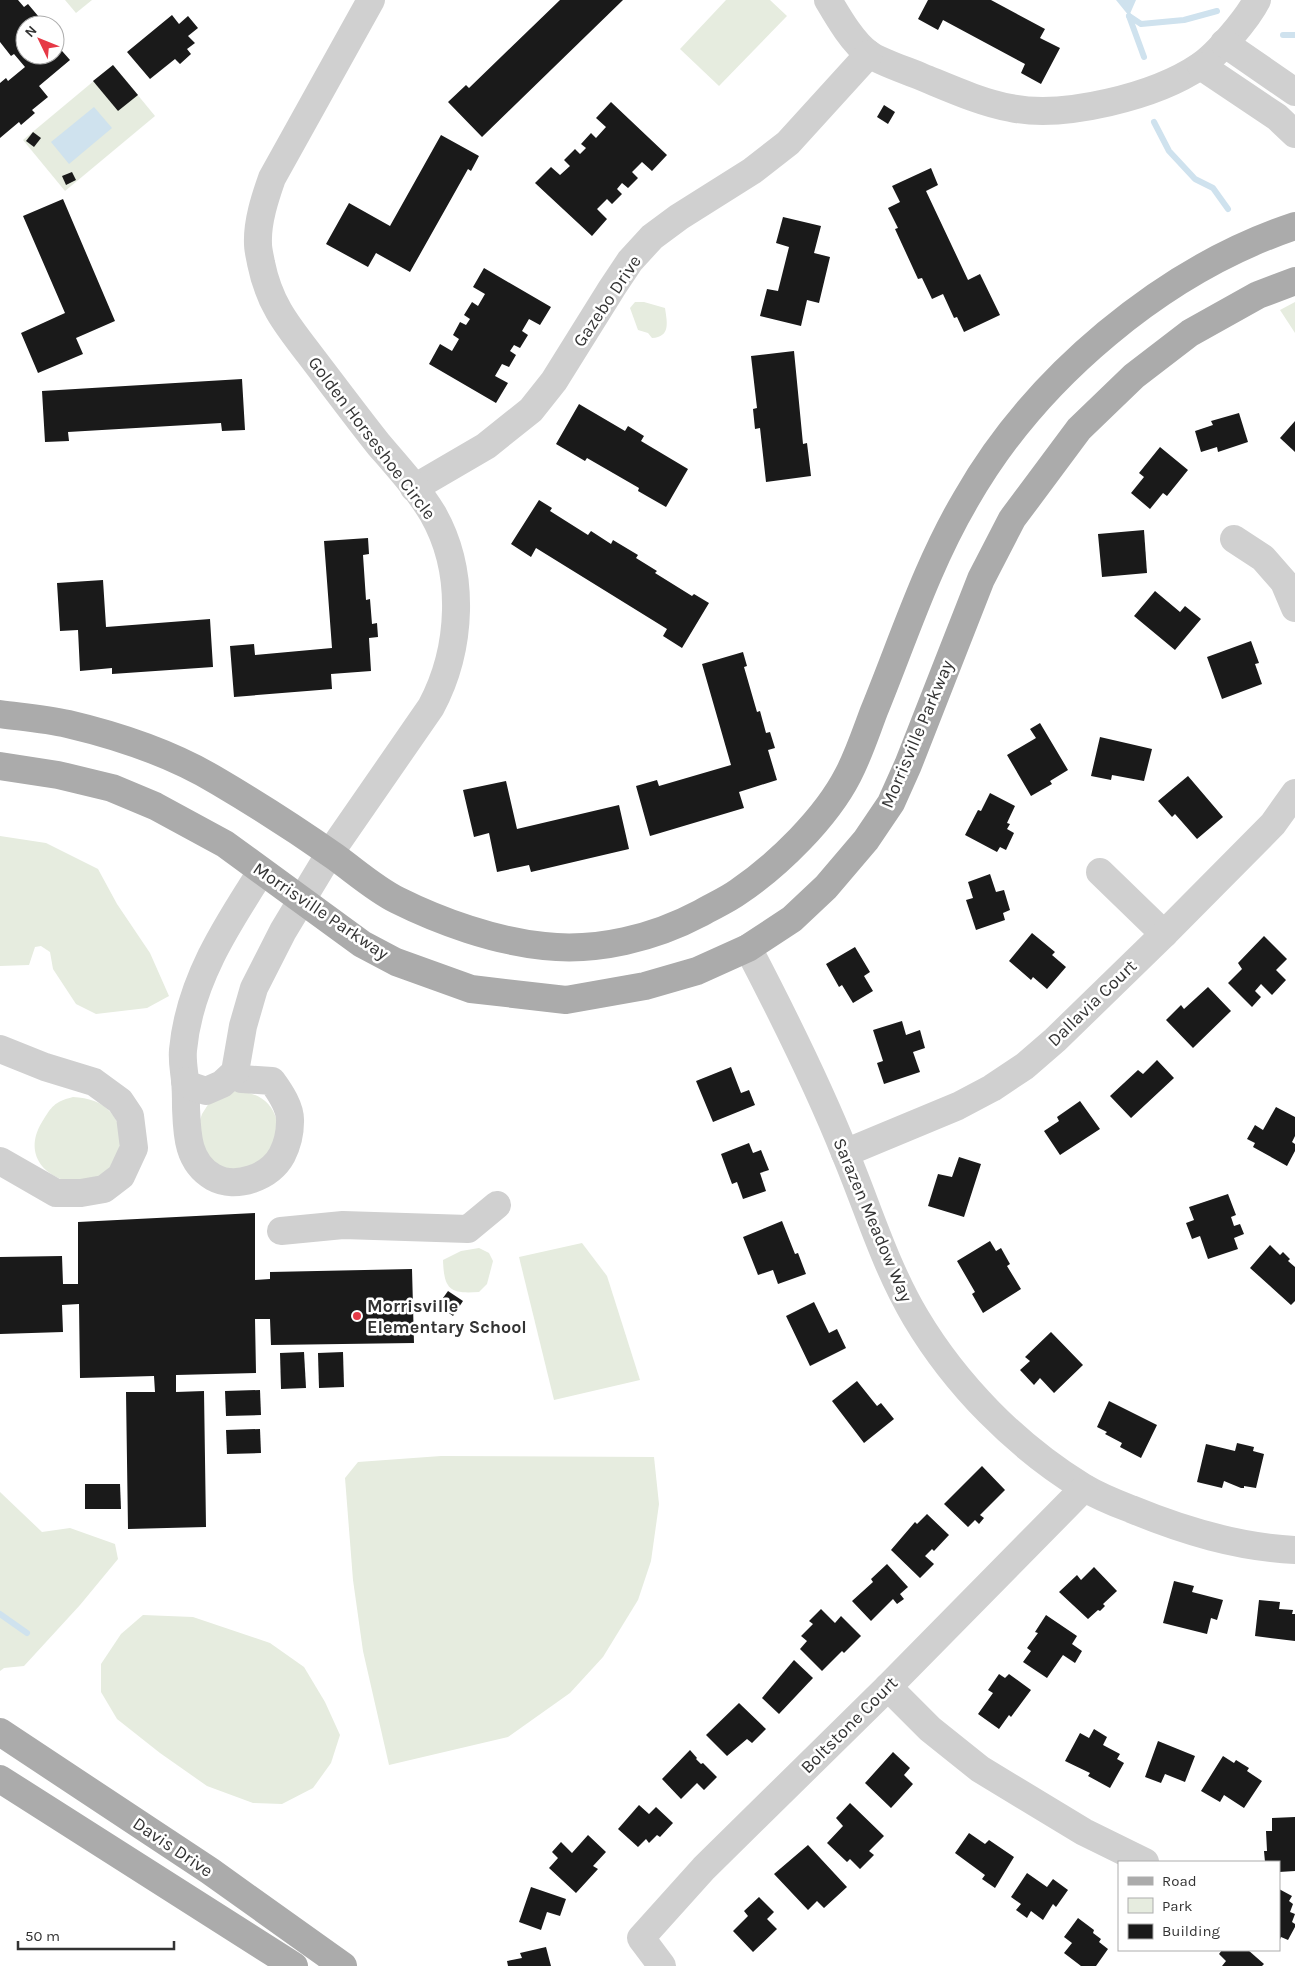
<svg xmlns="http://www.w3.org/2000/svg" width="1295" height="1966" font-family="Karla,sans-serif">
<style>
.green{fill:#e6ecdf}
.water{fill:#cfe2ee}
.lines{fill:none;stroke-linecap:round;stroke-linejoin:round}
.stream{stroke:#cfe2ee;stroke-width:6}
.building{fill:#1a1a1a}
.minor{stroke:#d0d0d0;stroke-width:28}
.major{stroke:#ababab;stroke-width:28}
.poi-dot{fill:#e63946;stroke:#fff;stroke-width:2}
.labels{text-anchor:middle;stroke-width:5;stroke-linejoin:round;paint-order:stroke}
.street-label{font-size:18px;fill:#333;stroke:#fff}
.poi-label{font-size:18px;font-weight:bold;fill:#333;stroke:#fff;text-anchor:start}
</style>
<rect width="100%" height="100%" fill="#fff"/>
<g class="green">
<path d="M65 0H92L76 13Z"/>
<path d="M726 0H770L787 16 719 86 680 49Z"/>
<path d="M113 65 155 116 65 191 23 140Z"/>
<path d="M635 302H644L665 308C667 322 671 337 652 338L648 333 638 330 630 308Z"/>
<path d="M1295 302V333L1280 310Z"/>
<path d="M0 836 46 843 98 869 117 904 150 953 169 996 147 1008 96 1014 76 1004 53 969 50 952 41 946 35 947 29 965 0 966Z"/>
<path d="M232 1091C254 1091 271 1099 277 1121 279 1126 280 1135 278 1141 275 1147 257 1164 252 1170H224L203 1152 198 1126 202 1114 209 1103Z"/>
<path d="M73 1097C104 1098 126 1117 119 1151 107 1209 7 1179 42 1122 52 1106 54 1102 73 1097Z"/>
<path d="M582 1243 607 1276 640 1380 554 1400 519 1257Z"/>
<path d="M479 1248 489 1253 493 1261 487 1284 479 1292C450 1294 444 1290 443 1260L461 1251Z"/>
<path d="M441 1456 654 1457 659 1504 651 1561 638 1600 603 1657 570 1693 508 1737 389 1765 363 1651 353 1580 345 1478 358 1462Z"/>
<path d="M0 1492 42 1532 70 1528 115 1544 118 1559 80 1605 24 1666 4 1668 0 1671Z"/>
<path d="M143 1615 193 1617 270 1643 304 1667 325 1702 340 1735 331 1763 313 1788 282 1804 253 1803 207 1786 160 1753 117 1719 101 1692V1664L121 1634Z"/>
</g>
<g class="water">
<path d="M1116 0H1136L1129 16Z"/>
<path d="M94 107 112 128 69 164 51 142Z"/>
</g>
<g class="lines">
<g class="stream">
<path d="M1129 16 1141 24 1184 20 1217 11"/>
<path d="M1129 16 1144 57"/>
<path d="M1283 35H1295"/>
<path d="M1154 122 1169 151 1195 179 1213 188 1228 209"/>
<path d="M0 1614 27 1633"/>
</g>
</g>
<g class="building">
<path d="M0 0H18L24 7 28 4 44 23 47 20 51 25H25V55H55V43L70 60 39 86 48 97 32 110 35 113 21 125 19 122 0 138V83L6 78 8 81 25 67 14 54 11 56 0 42Z"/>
<path d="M560 0H623L482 137 448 102 466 85 469 88Z"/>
<path d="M928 0H991L1045 29 1040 38 1060 48 1041 84 1021 73 1025 64 943 20 938 30 918 19Z"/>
<path d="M172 15 179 24 188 16 198 28 188 36 195 43 187 49 191 54 180 64 175 59 150 79 127 52Z"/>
<path d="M113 65 138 95 118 111 93 81Z"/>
<path d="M611 102 667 155 652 171 642 162 632 172 638 178 628 188 622 183 617 189 622 194 612 204 607 199 597 209 607 219 592 236 535 183 551 167 560 175 570 166 564 160 575 149 580 154 586 148 581 144 591 133 596 138 606 127 596 118Z"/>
<path d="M884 105 895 112 888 124 877 117Z"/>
<path d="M33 132 41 138 34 147 26 141Z"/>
<path d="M441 135 479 156 471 171 468 169 410 272 376 253 368 267 326 244 349 203 390 226Z"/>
<path d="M931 168 938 185 926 191 968 280 980 274 1000 315 964 332 957 317 954 318 943 294 932 299 922 278 918 279 895 229 898 228 888 208 900 202 892 186Z"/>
<path d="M72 172 76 180 66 185 62 176Z"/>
<path d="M63 199 115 321 76 338 83 354 38 373 21 333 65 313 23 216Z"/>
<path d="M783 217 821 226 814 253 830 257 819 303 807 300 801 326 760 316 767 289 778 291 789 247 776 243Z"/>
<path d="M484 268 551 307 540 325 529 319 522 331 528 335 520 348 514 345 510 351 516 355 509 367 502 364 495 376 508 383 496 403 429 364 440 344 452 351 459 339 453 335 460 322 466 325 470 319 464 315 472 302 478 306 485 294 473 287Z"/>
<path d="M794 351 803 444 807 443 811 476 766 482 760 428 755 429 753 409 757 408 751 356Z"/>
<path d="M242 379 245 430 222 431 221 423 68 432 69 441 45 442 42 391Z"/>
<path d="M579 404 625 431 628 426 644 436 641 441 688 469 666 507 638 491 639 488 587 458 585 461 556 444Z"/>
<path d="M1239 413 1248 442 1218 452 1217 447 1201 452 1195 431 1213 425 1211 421Z"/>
<path d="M1295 421V452L1280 438Z"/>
<path d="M1160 447 1188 470 1167 496 1163 493 1150 509 1131 493 1144 477 1139 473Z"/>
<path d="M539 500 552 508 550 511 588 535 591 531 611 544 613 540 638 555 636 558 657 571 655 573 692 596 694 594 709 603 682 648 663 636 667 629 536 548 531 557 511 544Z"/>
<path d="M1144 530 1147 573 1102 577 1098 534Z"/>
<path d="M368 538 369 554 363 555 366 600 370 599 372 624 377 623 378 637 369 638 371 671 331 674 332 689 234 697 230 646 254 644 255 655 332 648 324 541Z"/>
<path d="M103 580 106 627 210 619 213 667 112 674V668L80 671 78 630 60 631 57 583Z"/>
<path d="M1155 591 1180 612 1185 606 1201 619 1175 650 1134 616Z"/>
<path d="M1251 641 1259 663 1255 664 1262 684 1222 699 1207 657Z"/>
<path d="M743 652 747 666 744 667 757 712 760 711 766 733 770 732 775 748 768 750 777 780 739 792 744 808 650 836 636 786 657 780 659 786 731 765 702 664Z"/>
<path d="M1040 723 1068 770 1050 781 1052 784 1031 796 1007 755 1036 738 1030 729Z"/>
<path d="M1100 737 1152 749 1144 781 1112 775 1111 780 1091 776Z"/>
<path d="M1188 776 1223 817 1197 839 1175 814 1172 817 1158 801Z"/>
<path d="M506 781 517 829 619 805 629 849 531 872 529 865 497 872 489 833 474 837 463 790Z"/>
<path d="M990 793 1015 806 1007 823 1010 824 1007 829 1014 833 1006 850 1000 847 997 852 965 835 978 810 981 811Z"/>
<path d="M990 874 996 892 1004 890 1010 910 1003 913 1005 920 976 930 966 900 973 898 968 882Z"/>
<path d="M1032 933 1055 952 1052 955 1066 967 1047 989 1033 977 1031 980 1009 961Z"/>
<path d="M1264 936 1287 959 1276 970 1286 980 1272 995 1261 984 1255 991 1261 997 1252 1007 1228 983 1242 969 1238 963Z"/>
<path d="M855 947 870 972 864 976 873 991 853 1003 842 985 839 987 826 964Z"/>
<path d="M1208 987 1231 1011 1193 1048 1166 1020 1181 1005 1184 1009Z"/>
<path d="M902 1021 906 1035 920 1030 925 1048 913 1052 920 1072 884 1084 877 1063 883 1061 873 1030Z"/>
<path d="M1157 1060 1174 1078 1131 1118 1110 1096 1138 1070 1143 1074Z"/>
<path d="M731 1067 741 1093 749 1090 755 1105 713 1122 696 1081Z"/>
<path d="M1080 1101 1100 1129 1060 1155 1044 1131 1059 1121 1057 1117Z"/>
<path d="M1276 1107 1295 1117V1136L1292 1142 1295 1144V1151L1287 1166 1253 1147 1255 1143 1247 1139 1255 1125 1263 1130Z"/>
<path d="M749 1143 753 1153 761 1150 769 1170 760 1173 766 1191 743 1199 737 1182 732 1184 721 1154Z"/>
<path d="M959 1157 981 1164 964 1217 928 1206 938 1174 952 1177Z"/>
<path d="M1228 1194 1236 1215 1231 1217 1234 1226 1240 1224 1244 1234 1234 1238 1238 1249 1208 1259 1200 1236 1192 1239 1186 1223 1194 1220 1189 1207Z"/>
<path d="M255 1213V1280L270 1279V1272L412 1269 414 1343 271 1345 270 1319H255L256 1373 176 1375V1392L204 1391 206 1527 128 1529 126 1392H155L154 1376 80 1378 79 1304 62 1305 63 1332 0 1334V1257L62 1256 63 1284H78V1222Z"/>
<path d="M782 1221 795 1254 798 1253 806 1274 778 1284 773 1270 758 1275 743 1237Z"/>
<path d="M990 1241 996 1251 1001 1248 1010 1264 1007 1266 1021 1289 983 1313 972 1294 975 1292 957 1261Z"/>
<path d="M1270 1245 1280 1255 1283 1252 1290 1259 1288 1261 1295 1267V1301L1291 1305 1250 1268Z"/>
<path d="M448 1291 463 1301 453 1316 438 1305Z"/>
<path d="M814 1302 829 1333 837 1329 846 1348 810 1366 786 1316Z"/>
<path d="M1051 1332 1083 1365 1054 1393 1040 1378 1034 1385 1020 1370 1030 1361 1025 1357Z"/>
<path d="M304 1352 306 1388 281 1389 280 1353Z"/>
<path d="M343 1352 344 1387 319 1388 318 1353Z"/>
<path d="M857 1381 877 1406 881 1403 894 1419 864 1443 832 1401Z"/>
<path d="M260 1390 261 1415 226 1416 225 1391Z"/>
<path d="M1109 1401 1157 1425 1141 1458 1120 1447 1122 1443 1105 1434 1107 1432 1097 1427Z"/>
<path d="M260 1429 261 1453 227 1454 226 1430Z"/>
<path d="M1237 1443 1254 1447 1253 1451 1264 1454 1256 1488 1244 1486V1488H1241L1224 1481 1222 1488 1197 1482 1206 1444 1235 1451Z"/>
<path d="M982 1466 1005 1490 980 1515 984 1518 979 1524 975 1520 968 1527 944 1504Z"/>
<path d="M85 1484H120L121 1509H85Z"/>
<path d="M927 1514 949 1535 934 1551 932 1549 925 1556 934 1564 920 1578 891 1550 915 1522 917 1524Z"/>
<path d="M887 1564 908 1587 900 1594 904 1599 897 1604 893 1599 871 1621 852 1601 873 1582 871 1579Z"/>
<path d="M1094 1567 1117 1591 1103 1604 1105 1606 1100 1611 1098 1610 1088 1619 1059 1592 1077 1575 1081 1580Z"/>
<path d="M1174 1581 1194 1586 1192 1592 1223 1600 1217 1620 1211 1618 1207 1634 1163 1623Z"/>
<path d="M1259 1600 1280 1602 1279 1609 1293 1610 1292 1614H1295V1641L1255 1636Z"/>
<path d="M821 1609 835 1623 841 1616 861 1636 844 1653 842 1651 822 1671 800 1649 807 1641 801 1636 813 1624 809 1621Z"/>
<path d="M1046 1615 1077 1636 1072 1644 1082 1651 1075 1663 1063 1655 1047 1678 1023 1662 1031 1651 1027 1648 1038 1633 1035 1632Z"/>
<path d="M794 1660 813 1678 779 1714 762 1698Z"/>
<path d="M999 1674 1005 1678 1009 1674 1031 1690 1011 1717 1009 1715 999 1729 978 1714 993 1693 988 1690Z"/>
<path d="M739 1703 766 1729 752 1743 747 1739 727 1756 706 1735Z"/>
<path d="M1094 1729 1107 1737 1103 1745 1120 1754 1117 1759 1124 1763 1110 1788 1088 1776 1090 1773 1065 1761 1080 1733 1089 1738Z"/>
<path d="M1158 1741 1195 1756 1185 1782 1165 1774 1161 1783 1145 1777Z"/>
<path d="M690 1750 697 1758 696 1759 701 1764 703 1763 717 1777 704 1790 697 1783 681 1799 662 1779Z"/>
<path d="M893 1752 910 1768 904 1775 913 1784 891 1808 865 1783Z"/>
<path d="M1223 1756 1234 1763 1236 1760 1249 1768 1247 1771 1262 1781 1244 1808 1224 1795 1220 1802 1201 1791Z"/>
<path d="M850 1803 884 1836 869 1851 874 1855 860 1869 850 1859 847 1862 827 1843 843 1826 836 1818Z"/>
<path d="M639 1805 649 1814 656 1807 673 1823 660 1837 657 1835 649 1843 646 1839 638 1847 618 1829Z"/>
<path d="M1295 1817V1871L1279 1872V1862H1265L1264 1851H1267L1266 1831H1272V1818Z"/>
<path d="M969 1833 985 1844 989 1840 1014 1857 995 1888 982 1879 985 1875 955 1853Z"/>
<path d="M588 1835 606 1852 593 1866 598 1869 576 1893 549 1868 558 1858 552 1852 561 1842 572 1853Z"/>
<path d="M808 1845 847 1887 824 1908 817 1901 808 1910 774 1874Z"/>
<path d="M1027 1873 1047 1887 1053 1879 1068 1890 1056 1907 1053 1904 1043 1920 1031 1911 1027 1918 1016 1910 1021 1904 1011 1897Z"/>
<path d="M531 1887 566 1899 560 1916 547 1912 541 1930 519 1922Z"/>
<path d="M1279 1889 1292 1896 1289 1901 1293 1904 1290 1912 1295 1914 1292 1922 1295 1924V1927L1288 1940 1281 1937 1279 1942Z"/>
<path d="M759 1897 774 1912 767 1919 777 1929 753 1952 733 1931 748 1916 744 1911Z"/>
<path d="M1078 1918 1094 1930 1093 1933 1101 1939 1099 1942 1108 1949 1096 1966H1081L1064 1953 1072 1943 1064 1937Z"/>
<path d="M546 1947 551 1966H508L507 1961 522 1958 520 1953Z"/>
<path d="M1222 1950H1248L1264 1964 1262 1966H1222L1226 1961 1219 1954Z"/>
</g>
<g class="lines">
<g class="minor">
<path d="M828 0C838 17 853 43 869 54 880 62 908 71 922 77 949 88 982 103 1011 108 1064 119 1156 96 1200 66 1217 55 1248 18 1257 0"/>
<path d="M1224 43 1295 92"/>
<path d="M1201 66 1277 117 1295 134"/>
<path d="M414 488 486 446 531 410 554 381 612 288 630 261 652 237 679 217 752 171 788 143 869 54"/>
<path d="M1234 539 1263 558 1284 582 1295 608"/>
<path d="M1100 872 1164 934"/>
<path d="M748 948C783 1015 817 1083 845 1153 868 1208 885 1266 916 1318 956 1385 1016 1446 1083 1487 1098 1496 1115 1503 1131 1509 1184 1531 1237 1547 1295 1550"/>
<path d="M0 1049 45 1067 94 1082 120 1101 130 1116 134 1148 121 1176 104 1189 81 1193H56L0 1161"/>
<path d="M235 1072 242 1079 272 1081C280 1092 291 1108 290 1122 290 1133 287 1145 282 1155 270 1177 236 1190 213 1177 187 1162 187 1133 186 1107 186 1098 186 1089 185 1080 184 1070 182 1061 183 1050 189 983 226 926 261 872"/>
<path d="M185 1081 191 1086 206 1091 222 1084 235 1072 243 1026 254 988 283 931 330 853 431 707C462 649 466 572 433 514 418 489 398 467 379 445 356 416 333 385 310 355 286 324 269 303 261 263 260 257 258 250 258 244 257 222 265 198 272 178L371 0"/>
<path d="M845 1153 958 1106 992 1088 1025 1066 1055 1040 1164 934 1273 824 1295 793"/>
<path d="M281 1231 343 1225 468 1229 497 1205"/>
<path d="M888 1687 930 1729 980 1769 1084 1832 1145 1862"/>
<path d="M662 1966 641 1938 704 1868 888 1687 1084 1488"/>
</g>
<g class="major">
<path d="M0 714C22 717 46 719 68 724 119 736 173 754 219 782 258 805 297 830 334 856 355 871 375 889 397 900 441 922 495 941 544 946 597 952 654 938 701 913 713 906 727 900 738 892 778 865 826 818 848 775 859 754 866 732 874 711 903 640 927 565 966 499 1035 378 1163 270 1295 226"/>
<path d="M0 766 58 775 112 788 155 806 225 844 362 944 396 962 471 989 566 1000 645 986 697 971 748 948 792 919 826 887 866 840 891 803 908 765 981 579 1012 519 1079 429 1134 376 1190 333 1258 295 1295 281"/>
<path d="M0 1732 210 1871 343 1966"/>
<path d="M0 1779 294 1966"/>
</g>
</g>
<circle class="poi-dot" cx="357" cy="1316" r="5"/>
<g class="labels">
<g class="street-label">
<text transform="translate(607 301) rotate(-56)" y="6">Gazebo Drive</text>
<text transform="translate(372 438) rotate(53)" y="6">Golden Horseshoe Circle</text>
<text transform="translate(917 734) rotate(-67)" y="6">Morrisville Parkway</text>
<text transform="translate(321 911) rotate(34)" y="6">Morrisville Parkway</text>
<text transform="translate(1092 1003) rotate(-44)" y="6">Dallavia Court</text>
<text transform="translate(873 1220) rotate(67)" y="6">Sarazen Meadow Way</text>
<text transform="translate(849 1725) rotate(-45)" y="6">Boltstone Court</text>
<text transform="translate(173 1847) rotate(34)" y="6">Davis Drive</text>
</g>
<g class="poi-label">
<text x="367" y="1312">Morrisville<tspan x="367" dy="21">Elementary School</tspan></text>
</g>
</g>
<rect x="1118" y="1861" width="162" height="90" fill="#ffffff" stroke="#adadad"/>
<rect x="1128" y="1877" width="25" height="8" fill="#ababab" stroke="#adadad"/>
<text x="1162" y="1886" font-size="15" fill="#333333">Road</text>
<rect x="1128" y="1898" width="25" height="15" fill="#e6ecdf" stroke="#adadad"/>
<text x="1162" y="1911" font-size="15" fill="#333333">Park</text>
<rect x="1128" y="1924" width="25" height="15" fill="#1a1a1a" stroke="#adadad"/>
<text x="1162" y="1936" font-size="15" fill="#333333">Building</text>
<g transform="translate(40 40) rotate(313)"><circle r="24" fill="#ffffff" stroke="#adadad"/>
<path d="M0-4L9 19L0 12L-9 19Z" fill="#e63946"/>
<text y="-8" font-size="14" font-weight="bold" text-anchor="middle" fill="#333333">N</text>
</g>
<path d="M18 1941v8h156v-8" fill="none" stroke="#333333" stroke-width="2.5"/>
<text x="25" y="1941" font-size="15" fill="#333333" stroke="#ffffff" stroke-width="4" paint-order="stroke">50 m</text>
</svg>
